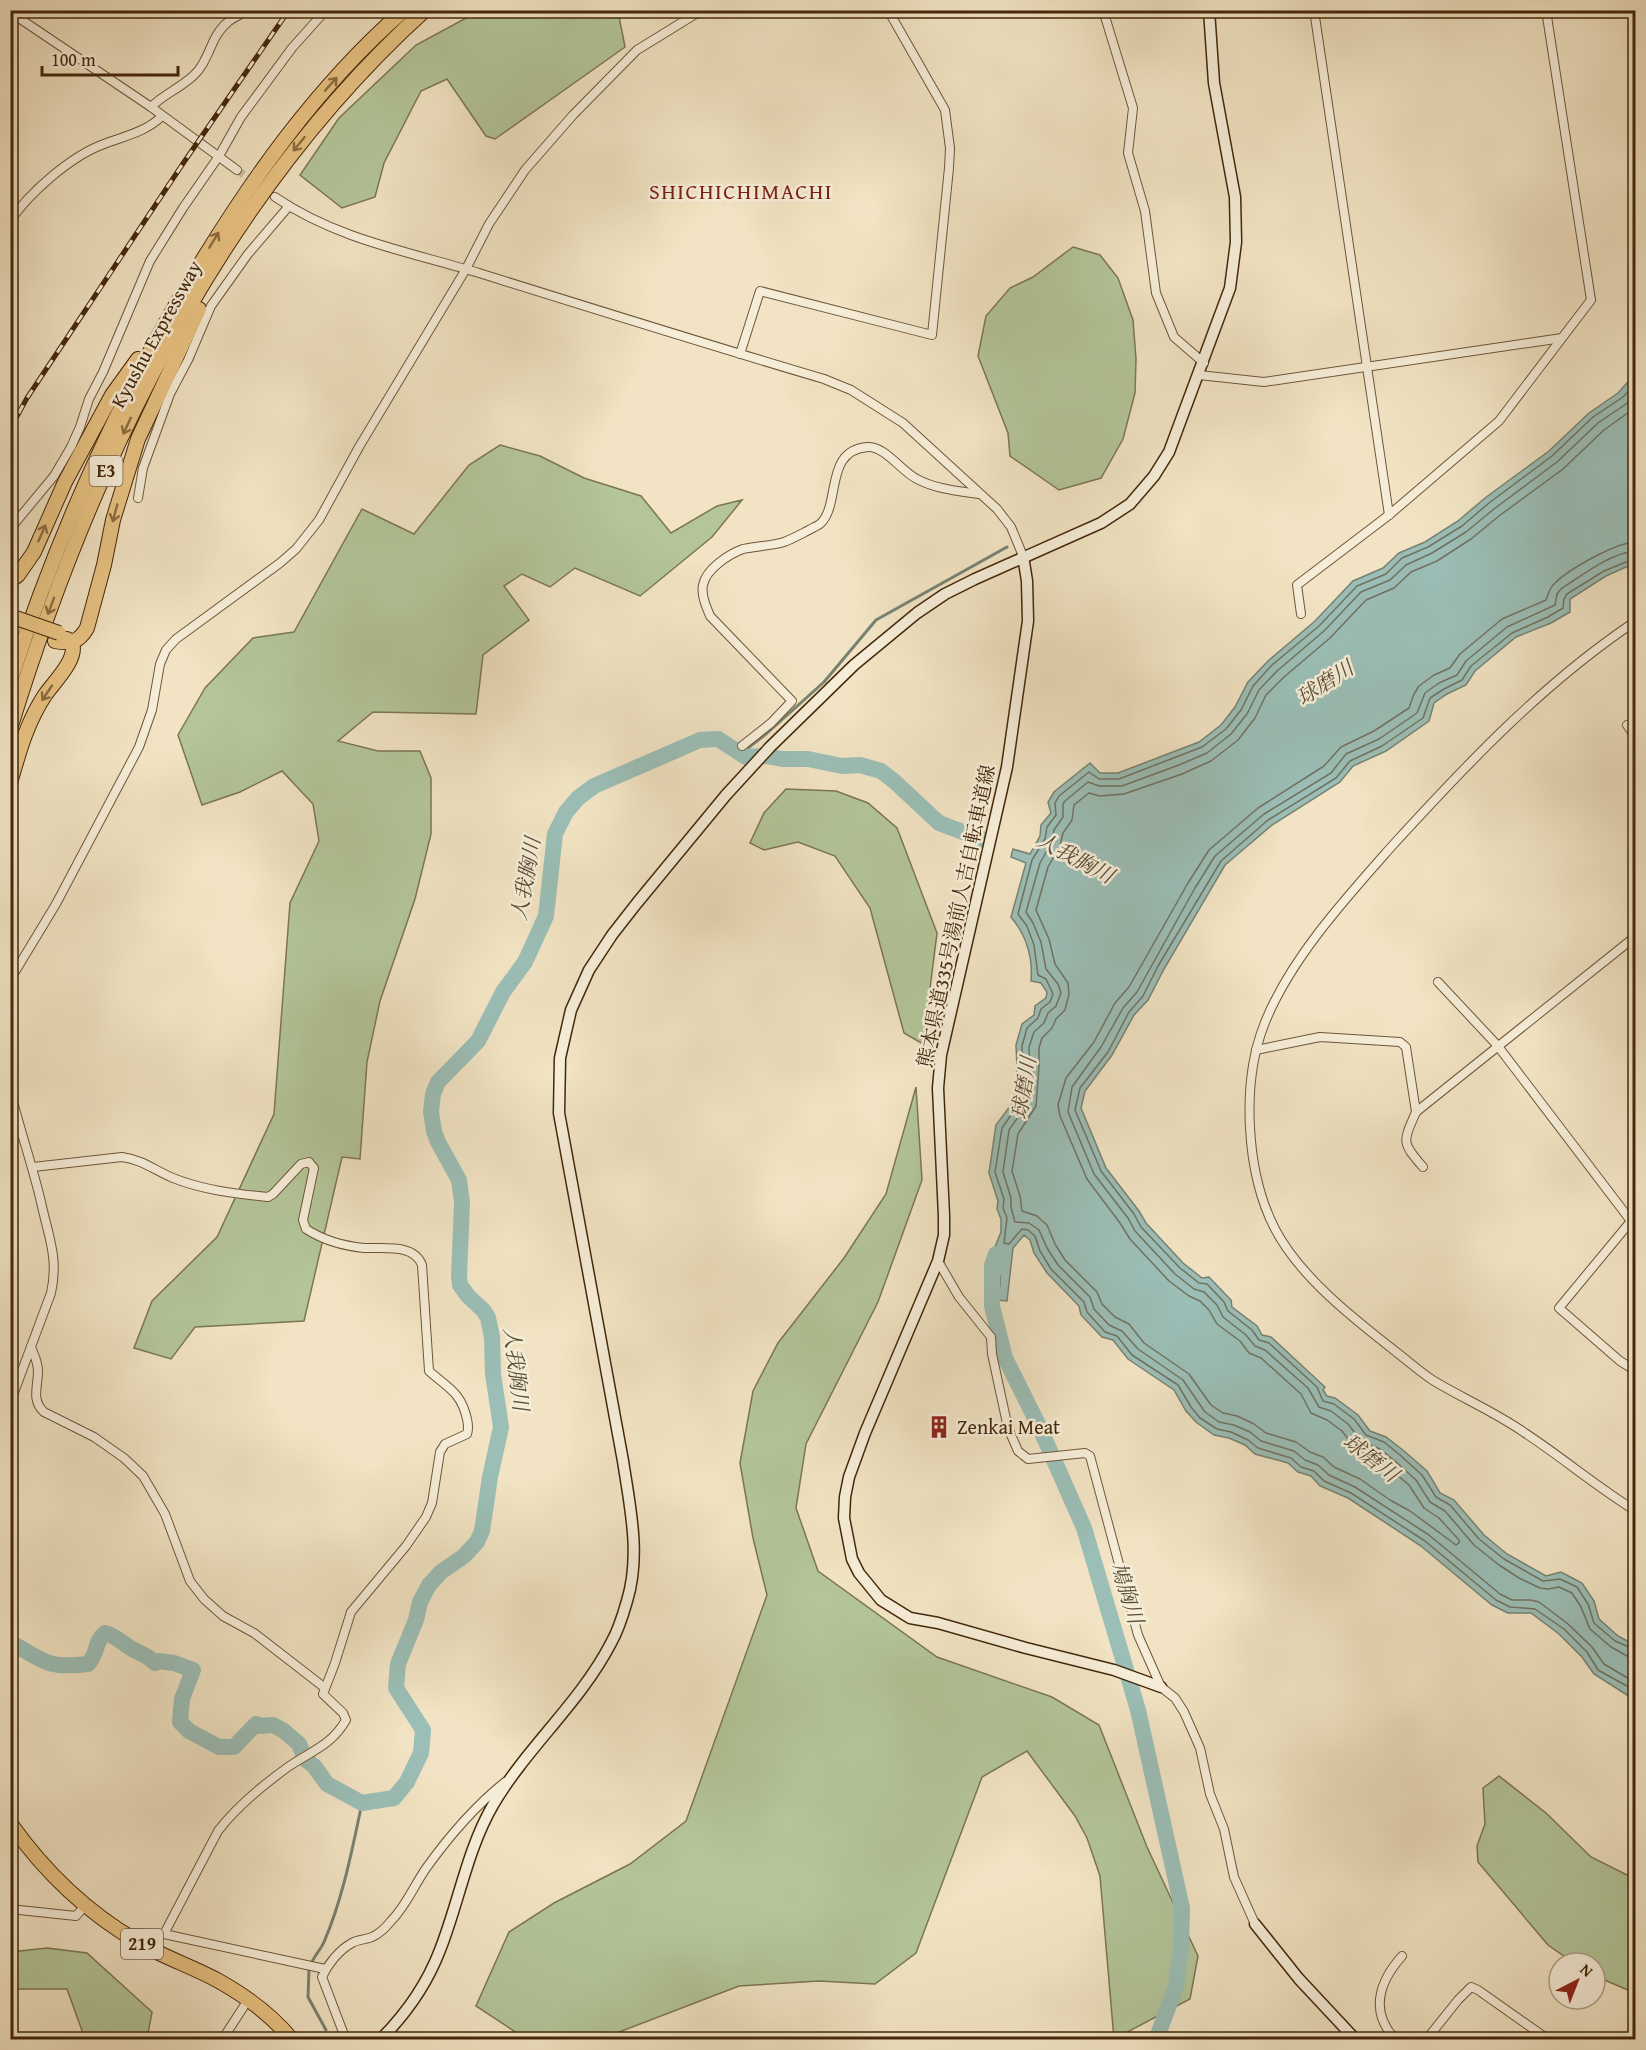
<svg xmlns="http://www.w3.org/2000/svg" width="1646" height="2050" font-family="'Gentium Book Plus','Noto Serif JP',serif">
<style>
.green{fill:#b3c599;stroke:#7c7652;stroke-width:1.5}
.water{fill:#9bbeb6;stroke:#788271;stroke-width:1.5}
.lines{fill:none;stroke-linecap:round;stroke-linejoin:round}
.shore{stroke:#707260;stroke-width:1.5}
.stream{stroke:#788271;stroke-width:3}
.river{stroke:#9bbeb6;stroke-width:16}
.street-tunnel{stroke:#cebd9e;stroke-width:8;stroke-dasharray:8 4;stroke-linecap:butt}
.street-casing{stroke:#6f5638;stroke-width:10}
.secondary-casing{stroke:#44270a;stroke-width:13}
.highway-casing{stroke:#44270a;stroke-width:16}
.street{stroke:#f6edd8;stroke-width:8}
.secondary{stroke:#f6edd8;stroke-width:10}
.highway{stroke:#e8c282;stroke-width:14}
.rail-casing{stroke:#44270a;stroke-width:5}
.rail{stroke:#f6edd8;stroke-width:3;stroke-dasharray:9;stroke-linecap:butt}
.highway-bridge-casing{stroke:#44270a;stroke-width:16;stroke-linecap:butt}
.highway-bridge{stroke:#e8c282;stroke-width:14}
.oneway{stroke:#8e6d40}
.labels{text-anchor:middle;stroke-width:5;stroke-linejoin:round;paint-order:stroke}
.shield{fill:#f6edd8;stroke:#796248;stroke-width:1.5}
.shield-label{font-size:18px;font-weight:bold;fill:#44270a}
.street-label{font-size:20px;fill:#44270a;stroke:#f6edd8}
.poi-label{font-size:20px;fill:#44270a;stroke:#f6edd8;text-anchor:start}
.water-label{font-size:21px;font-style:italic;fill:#5a4d35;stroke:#f6edd8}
.quarter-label{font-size:22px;letter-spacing:1.5px;fill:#7a1f14;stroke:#f6edd8}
</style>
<rect width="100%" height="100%" fill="#f1e3c3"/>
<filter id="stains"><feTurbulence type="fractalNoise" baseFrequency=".00333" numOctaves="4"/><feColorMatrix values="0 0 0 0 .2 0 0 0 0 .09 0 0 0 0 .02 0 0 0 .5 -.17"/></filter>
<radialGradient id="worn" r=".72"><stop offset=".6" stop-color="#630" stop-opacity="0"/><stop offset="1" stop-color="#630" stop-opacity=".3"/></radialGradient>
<g class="green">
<path d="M479 11H618L625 47 495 139 486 136 447 79 421 91 384 163 375 197 342 208 300 175 339 118 416 45Z"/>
<path d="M1073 247 1100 255 1118 278 1133 320 1136 359 1135 393 1123 439 1101 478 1059 490 1010 456 1008 433 978 356 986 316 1010 288 1033 277Z"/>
<path d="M500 445 540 456 584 478 641 496 671 533 717 506 742 500 712 537 640 596 575 568 550 587 522 574 504 586 529 620 483 655 476 714 373 712 338 741 378 751H420L431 778V834L415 899 380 1001 367 1062 360 1159 342 1157 304 1321 195 1327 171 1359 134 1348 152 1301 217 1237 274 1114 290 903 319 841 313 804 282 771 240 792 202 805 178 735 205 688 253 638 294 632 362 509 414 534 469 465Z"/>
<path d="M786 789 836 791 868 803 897 828 937 933 923 1044 904 1033 870 908 835 856 798 842 764 850 750 843 764 813Z"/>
<path d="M916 1087 922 1180 878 1302 806 1444 796 1508 818 1571 937 1657 1052 1697 1099 1725 1147 1847 1198 1956 1190 1999 1114 2039 1100 1876 1087 1838 1075 1816 1027 1751 982 1777 916 1953 875 1984 819 1981 739 1986 601 2039H526L476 2006 509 1932 554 1903 630 1864 686 1821 767 1595 753 1538 740 1463 753 1391 778 1343 844 1258 886 1194Z"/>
<path d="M1499 1776 1546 1813 1591 1857 1635 1879V1993L1595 1976V1963H1574L1548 1945 1478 1862 1477 1846 1485 1824 1483 1788Z"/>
<path d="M47 1948 87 1953 152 2012 147 2039H85L67 1989H11V1952Z"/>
</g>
<path class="water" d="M1635 374V563L1606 576 1570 599V612L1551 623 1516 637 1475 671 1466 685 1447 694 1434 703 1429 721 1386 751 1353 766 1340 782 1272 825 1225 865 1164 969 1148 1000 1134 1015 1112 1055 1085 1091 1081 1108 1106 1168 1139 1211 1146 1223 1183 1263 1202 1278 1209 1277 1231 1300 1232 1307 1257 1326 1262 1335 1271 1337 1325 1387 1323 1390 1327 1396 1335 1398 1358 1415 1370 1431 1386 1437 1404 1451 1427 1471 1440 1493 1454 1500 1484 1535 1507 1554 1546 1576 1561 1572 1582 1583 1594 1601 1599 1619 1618 1636 1635 1645V1698L1627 1695 1594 1674 1582 1657 1559 1634 1531 1613H1508L1492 1605 1421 1546 1348 1498 1320 1486 1311 1476 1298 1472 1288 1463 1255 1454 1245 1445 1229 1438 1214 1435 1196 1422 1186 1411 1174 1390 1128 1359 1113 1340 1102 1337 1081 1315 1079 1306 1047 1273 1034 1253 1030 1240 1024 1235 1013 1248 1007 1301 996 1300 985 1297 1000 1286V1276H990L995 1247 1001 1232V1219L997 1209 998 1201 989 1173 996 1125 1014 1101 1017 1067 1016 1045 1022 1024 1034 1015 1035 1006 1046 998 1047 992 1041 983 1031 981C1033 957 1026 935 1011 917L1026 863 1011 857 1013 849 1030 854 1040 836 1041 825 1051 813 1048 802 1054 792 1090 763 1100 773H1118L1199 742 1221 725 1235 707 1248 682 1268 661 1315 621 1353 581 1383 568 1399 553 1425 542 1458 521 1485 498 1549 451 1589 413 1618 393Z"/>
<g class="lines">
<g class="shore">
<path d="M1636 383 1623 397 1593 417 1552 456 1489 503 1462 526 1428 547 1402 558 1386 574 1357 586 1319 626 1272 665 1253 686 1241 710 1226 729 1202 747 1119 779H1099L1089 772 1059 796 1055 803 1056 815 1047 827 1045 839 1032 860 1018 914 1027 926 1034 945 1038 975 1046 979 1053 994 1050 1002 1041 1009 1038 1018 1027 1028 1022 1046 1023 1067 1020 1102 1002 1128 995 1172 1004 1199 1003 1208 1007 1218 1004 1243 1009 1244 1022 1229 1028 1230 1035 1236 1040 1251 1051 1269 1084 1302 1087 1312 1105 1332 1117 1336 1132 1355 1178 1385 1191 1407 1200 1418 1217 1429 1231 1432 1248 1440 1258 1448 1291 1458 1301 1467 1314 1471 1324 1481 1351 1493 1425 1541 1496 1600 1510 1607 1535 1609 1564 1629 1587 1652 1598 1670 1636 1691"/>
<path d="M1636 394 1626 404 1598 423 1557 462 1494 509 1466 532 1432 553 1406 565 1390 580 1361 592 1324 631 1277 671 1259 690 1247 714 1231 734 1207 753 1179 765 1122 786H1099L1088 782 1065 801 1063 804V817L1054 830 1052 842 1040 863 1026 912 1033 923 1041 942 1046 969 1058 984 1061 993 1056 1006 1048 1013 1044 1023 1034 1032 1029 1047 1030 1067 1027 1104 1009 1130 1003 1172 1011 1198V1207L1015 1222 1029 1223 1039 1230 1047 1248 1058 1265 1090 1297 1094 1309 1109 1325 1122 1331 1138 1349 1183 1380 1205 1412 1219 1422 1234 1425 1250 1432 1261 1441 1294 1451 1305 1460 1318 1465 1329 1475 1355 1487 1429 1535 1500 1594 1512 1600H1531L1539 1602 1568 1624 1592 1647 1604 1664 1636 1683"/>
<path d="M1636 407 1604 430 1563 469 1499 516 1471 539 1437 561 1411 572 1394 588 1366 600 1330 638 1284 677 1266 695 1255 718 1238 740 1211 761 1182 774 1124 794 1100 796 1089 793 1074 805 1072 820 1063 833 1060 846 1048 867 1036 910 1049 939 1055 964 1068 983 1069 994 1065 1010 1056 1019 1052 1028 1042 1038 1039 1048V1067L1036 1106 1018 1134 1012 1171 1020 1196 1022 1211 1037 1216 1047 1225 1055 1244 1065 1260 1097 1292 1102 1304 1115 1317 1129 1324 1144 1343 1189 1374 1211 1405 1223 1413 1237 1416 1254 1424 1266 1433 1296 1442 1310 1452 1323 1457 1334 1467 1360 1479 1390 1500 1410 1511 1456 1545 1459 1543V1540L1439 1518 1424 1508 1409 1485 1376 1457 1355 1448 1342 1431 1327 1420 1311 1413 1301 1394 1261 1358 1249 1353 1240 1341 1217 1324 1209 1310 1200 1301 1189 1296 1169 1281 1130 1239 1120 1223 1087 1179 1060 1116 1058 1105 1066 1078 1094 1042 1115 1003 1129 987 1188 883 1209 850 1258 808 1324 766 1341 747 1374 731 1409 708 1414 694 1419 686 1434 675 1450 668 1460 654 1502 619 1546 600C1548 594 1550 587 1555 583 1569 569 1617 542 1636 542"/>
<path d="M1636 551C1612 552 1581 576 1561 589L1557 594 1555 605 1507 627 1466 661 1457 675 1439 683 1425 693 1417 713 1379 739 1346 754 1331 773 1264 814 1215 856 1195 888 1137 992 1123 1008 1101 1047 1072 1087 1068 1112 1094 1174 1128 1218 1135 1231 1175 1274 1194 1289 1204 1292 1217 1305 1223 1317 1246 1335 1255 1346 1265 1350 1308 1388 1319 1407 1331 1411 1348 1424 1361 1441 1380 1449 1395 1461 1416 1480 1430 1502 1445 1511 1474 1545 1499 1565 1519 1578 1540 1588 1548 1589 1559 1587 1572 1593 1581 1607 1590 1629 1611 1647 1629 1657H1636"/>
<path d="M1636 558 1604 571 1567 594 1564 599 1563 608 1548 617 1512 633 1471 666 1462 680 1444 689 1430 698 1423 718 1382 746 1350 761 1336 778 1268 820 1221 861 1158 966 1143 996 1129 1012 1108 1052 1080 1088 1075 1110 1101 1171 1134 1214 1141 1227 1180 1268 1199 1283 1207 1284 1224 1302 1228 1311 1252 1330 1259 1340 1269 1343 1317 1387 1323 1401 1334 1404 1354 1419 1366 1435 1384 1442 1400 1455 1422 1475 1436 1497 1450 1505 1479 1539 1504 1559 1543 1581 1560 1579 1577 1587 1588 1604 1594 1623 1615 1641 1636 1650"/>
</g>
<g class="stream">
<path d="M740 754 766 734 824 682 876 620 1007 547"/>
<path d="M312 1962C315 1955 321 1949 324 1942 343 1898 352 1850 362 1803"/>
<path d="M309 1968 308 1997 326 2030"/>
</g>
<g class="river">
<path d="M996 1254 992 1265V1306L1005 1358 1039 1426 1084 1528 1138 1710 1182 1908 1181 1946 1176 1986 1156 2040"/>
<path d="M10 1642C44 1661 47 1669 88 1664 99 1652 94 1642 105 1633 117 1636 124 1645 134 1650 142 1654 148 1656 155 1663L158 1661 174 1663 193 1670 182 1699 180 1722 189 1731 219 1747H234L256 1724 259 1726 273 1725 284 1731 299 1744 305 1759 314 1766 327 1784 362 1803 394 1798 407 1782 421 1753 423 1730 396 1688 398 1664 416 1620 420 1602 429 1585 441 1572 464 1556 477 1542 482 1531 490 1477 501 1427 493 1374 492 1337 488 1318 484 1311 468 1296 460 1285 459 1276 462 1202 459 1180 438 1142 434 1131 431 1112 433 1094 438 1082 478 1041 503 992 525 962 546 916 555 834 566 812 578 798 594 786 700 740 718 739 746 757 766 756 782 759H808L842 766 860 765 881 771 894 781 939 823 984 840"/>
</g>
<path class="street-tunnel" d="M237 170 275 197"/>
<g class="street-casing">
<g id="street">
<path d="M1103 10 1133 108 1128 153 1145 211 1156 293 1174 337 1204 363"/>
<path d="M1314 10 1389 515"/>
<path d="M10 12 151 107 237 170"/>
<path d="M151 107C163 95 180 88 193 76 210 61 210 36 228 22 234 17 242 14 249 10"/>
<path d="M275 197C336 239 410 252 479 273 594 309 709 345 824 379L851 390 903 423 997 509 1011 527 1023 556"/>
<path d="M10 221C30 192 71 156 104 144 125 136 146 132 162 116"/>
<path d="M740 354 760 291 932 335 949 168 950 148 945 110 888 10"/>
<path d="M1199 375 1264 382 1562 338 1591 300 1546 10"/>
<path d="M138 498 143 468 170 394 188 360 211 306 248 254 289 206"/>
<path d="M10 529 54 476 71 447 80 427 89 399 103 372 150 261 183 208 219 156 241 117 292 48 326 10"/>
<path d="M1301 614 1297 585 1389 515 1499 421 1562 338"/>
<path d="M1636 621C1543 683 1466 765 1392 846 1346 898 1289 960 1264 1025 1241 1084 1246 1173 1275 1229 1300 1277 1354 1319 1395 1351 1408 1361 1421 1373 1434 1381 1464 1399 1497 1413 1525 1433 1563 1458 1597 1487 1636 1511"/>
<path d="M1627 725 1636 738"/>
<path d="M742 746 771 723 792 701 710 616C706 606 701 595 703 585 706 569 729 554 743 549 756 546 771 546 784 542 792 539 801 534 809 530 812 528 818 526 821 523 841 503 824 450 868 447 885 446 902 472 917 479 935 489 959 491 979 494"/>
<path d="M10 980 56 904 139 747 152 710 160 664 166 650 176 639 280 563 296 549 319 520 359 447 466 269 489 224 525 170 573 115 637 50 702 10"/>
<path d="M1438 982 1497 1045 1631 1221"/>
<path d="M1256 1050 1320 1037 1400 1042 1406 1047 1416 1112"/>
<path d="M10 1090C19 1127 32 1164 41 1202 48 1235 59 1258 51 1293L10 1403"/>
<path d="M33 1167 122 1157C143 1160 154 1170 173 1178 203 1190 236 1194 268 1197L273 1194 301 1164 309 1162 314 1168 303 1220 306 1229C323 1240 344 1246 364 1248 383 1249 414 1243 422 1265L429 1371C448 1388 461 1392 467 1419 468 1425 469 1428 467 1434L445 1444 440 1452 432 1503 426 1517 406 1546 351 1612 335 1663 323 1694 343 1713 346 1720C331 1746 311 1751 288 1767 263 1785 237 1806 218 1831L164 1934"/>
<path d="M1423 1167C1401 1142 1403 1142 1416 1112L1636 936"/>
<path d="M1636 1215 1559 1308 1620 1361 1636 1371"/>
<path d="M938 1261 959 1297 991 1337 992 1354 1008 1428 1018 1451 1028 1459 1085 1453 1090 1456 1138 1635 1161 1687 1175 1698 1184 1712 1200 1748 1210 1794 1224 1829 1234 1877 1255 1924"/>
<path d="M31 1347C34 1355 38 1362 38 1371 38 1387 31 1400 44 1412L94 1437 124 1458 143 1476 165 1514 190 1581 204 1599 223 1616 254 1633 325 1688"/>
<path d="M10 1909 76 1916 85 1906"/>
<path d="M127 1933 164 1934 325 1969"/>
<path d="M222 2040 248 2000"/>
<path d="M346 2040 322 1977C328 1964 339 1950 352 1943 358 1939 367 1940 374 1936 380 1933 387 1926 391 1921 407 1905 414 1885 427 1867 450 1835 474 1807 505 1782"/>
<path d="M1396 2040C1369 2012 1379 1982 1402 1956"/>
<path d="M1426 2040 1458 2000 1471 1987 1478 1990 1549 2040"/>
</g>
</g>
<g class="secondary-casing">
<g id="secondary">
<path d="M1023 556 1027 581 1028 621 1007 767 941 1055 938 1088 944 1216V1235L938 1261 865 1433 849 1477 845 1497 844 1518 852 1559 859 1573 881 1600 910 1618 938 1623 1026 1648 1114 1670 1161 1687"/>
<path d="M1255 1924 1299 1979 1356 2040"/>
<path d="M380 2040C406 2014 427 1984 440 1950 459 1902 467 1850 493 1805 527 1747 580 1703 611 1643 618 1631 623 1615 627 1601 641 1555 630 1507 623 1461L559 1113 560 1058 571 1010 589 970 612 935 637 903 726 795 770 747 854 665 917 613 945 594 975 579 1101 523 1130 504 1154 476 1169 452 1230 288 1236 242 1235 197 1214 83 1209 10"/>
</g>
</g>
<g class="highway-casing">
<g id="highway">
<path d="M10 581 18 575 34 552 65 482 112 395 138 359"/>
<path d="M10 626 14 627"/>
<path d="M55 641C71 644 79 642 87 628L104 565 113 520 138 439 199 309"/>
<path d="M10 682C55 542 115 407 190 281 249 182 317 86 404 10"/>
<path d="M10 729C91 465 217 198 425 10"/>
<path d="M10 783C19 752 27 722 45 695 54 682 78 659 72 643L67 639"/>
<path d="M10 1823C44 1871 88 1913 138 1942 163 1957 191 1966 217 1980 244 1995 272 2015 292 2040"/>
</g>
</g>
<use href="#street" class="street"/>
<use href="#secondary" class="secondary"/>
<use href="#highway" class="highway"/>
<g class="rail-casing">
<path id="rail" d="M10 429 27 398 184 162 289 10"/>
</g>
<use href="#rail" class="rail"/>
<g class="highway-bridge-casing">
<path id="highway-bridge" d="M16 618 59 633"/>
</g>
<use href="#highway-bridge" class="highway-bridge"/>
</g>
<defs><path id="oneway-shaft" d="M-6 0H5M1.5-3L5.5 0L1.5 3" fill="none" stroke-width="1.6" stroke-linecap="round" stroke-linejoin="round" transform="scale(1.5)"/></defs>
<g class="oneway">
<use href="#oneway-shaft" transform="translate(331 84) rotate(-48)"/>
<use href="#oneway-shaft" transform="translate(299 144) rotate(129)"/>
<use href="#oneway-shaft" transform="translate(214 240) rotate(-59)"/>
<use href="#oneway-shaft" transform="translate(127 426) rotate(115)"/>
<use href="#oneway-shaft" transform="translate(115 513) rotate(105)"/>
<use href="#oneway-shaft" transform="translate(42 533) rotate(-66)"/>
<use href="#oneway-shaft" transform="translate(51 606) rotate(110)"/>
<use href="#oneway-shaft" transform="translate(47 693) rotate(124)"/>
</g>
<defs>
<g id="building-bare" transform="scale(1.8)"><path d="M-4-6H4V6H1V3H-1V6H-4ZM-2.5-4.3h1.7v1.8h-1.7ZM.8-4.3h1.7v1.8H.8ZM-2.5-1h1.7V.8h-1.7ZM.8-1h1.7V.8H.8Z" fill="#8f2418" stroke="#f6edd8" stroke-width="2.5" paint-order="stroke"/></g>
</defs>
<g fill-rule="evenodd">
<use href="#building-bare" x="939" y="1427"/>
</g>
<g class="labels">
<g class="shield">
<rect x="89.5" y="456" width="33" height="30" rx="4.5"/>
<rect x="121" y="1929" width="42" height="30" rx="4.5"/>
</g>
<g class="shield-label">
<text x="106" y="477">E3</text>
<text x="142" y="1950">219</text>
</g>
<g class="street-label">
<text transform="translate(156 334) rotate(-61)" y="7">Kyushu Expressway</text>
<text transform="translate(956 916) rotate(-78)" y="7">熊本県道335号湯前人吉自転車道線</text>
</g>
<g class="poi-label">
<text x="957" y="1434">Zenkai Meat</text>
</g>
<g class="water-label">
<text transform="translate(1325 683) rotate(-33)" y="7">球磨川</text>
<text transform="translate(1075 858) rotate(28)" y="7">人我胸川</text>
<text transform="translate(526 879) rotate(-80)" y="7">人我胸川</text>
<text transform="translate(1024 1088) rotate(-81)" y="7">球磨川</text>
<text transform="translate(516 1369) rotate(83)" y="7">人我胸川</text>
<text transform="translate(1371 1458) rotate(38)" y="7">球磨川</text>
<text transform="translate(1127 1593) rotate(73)" y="7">鳩胸川</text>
</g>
<g class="quarter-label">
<text x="741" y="199">SHICHICHIMACHI</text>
</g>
</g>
<rect width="1646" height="2050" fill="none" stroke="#f1e3c3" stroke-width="36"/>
<rect x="12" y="12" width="1622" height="2026" fill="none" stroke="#44270a" stroke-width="3"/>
<rect x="18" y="18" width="1610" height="2014" fill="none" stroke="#44270a" stroke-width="1.5"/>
<g transform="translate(1577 1981) rotate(42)"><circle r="28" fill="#f6edd8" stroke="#af9e86" stroke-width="1.5"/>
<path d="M0-4.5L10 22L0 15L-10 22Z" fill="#8f2418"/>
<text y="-9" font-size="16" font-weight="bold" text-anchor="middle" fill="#44270a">N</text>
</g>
<path d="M42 66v9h136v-9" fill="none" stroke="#44270a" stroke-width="3"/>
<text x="51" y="66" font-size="18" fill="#44270a" stroke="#f6edd8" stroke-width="4.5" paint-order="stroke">100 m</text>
<rect width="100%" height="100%" filter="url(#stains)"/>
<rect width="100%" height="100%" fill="url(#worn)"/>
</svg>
